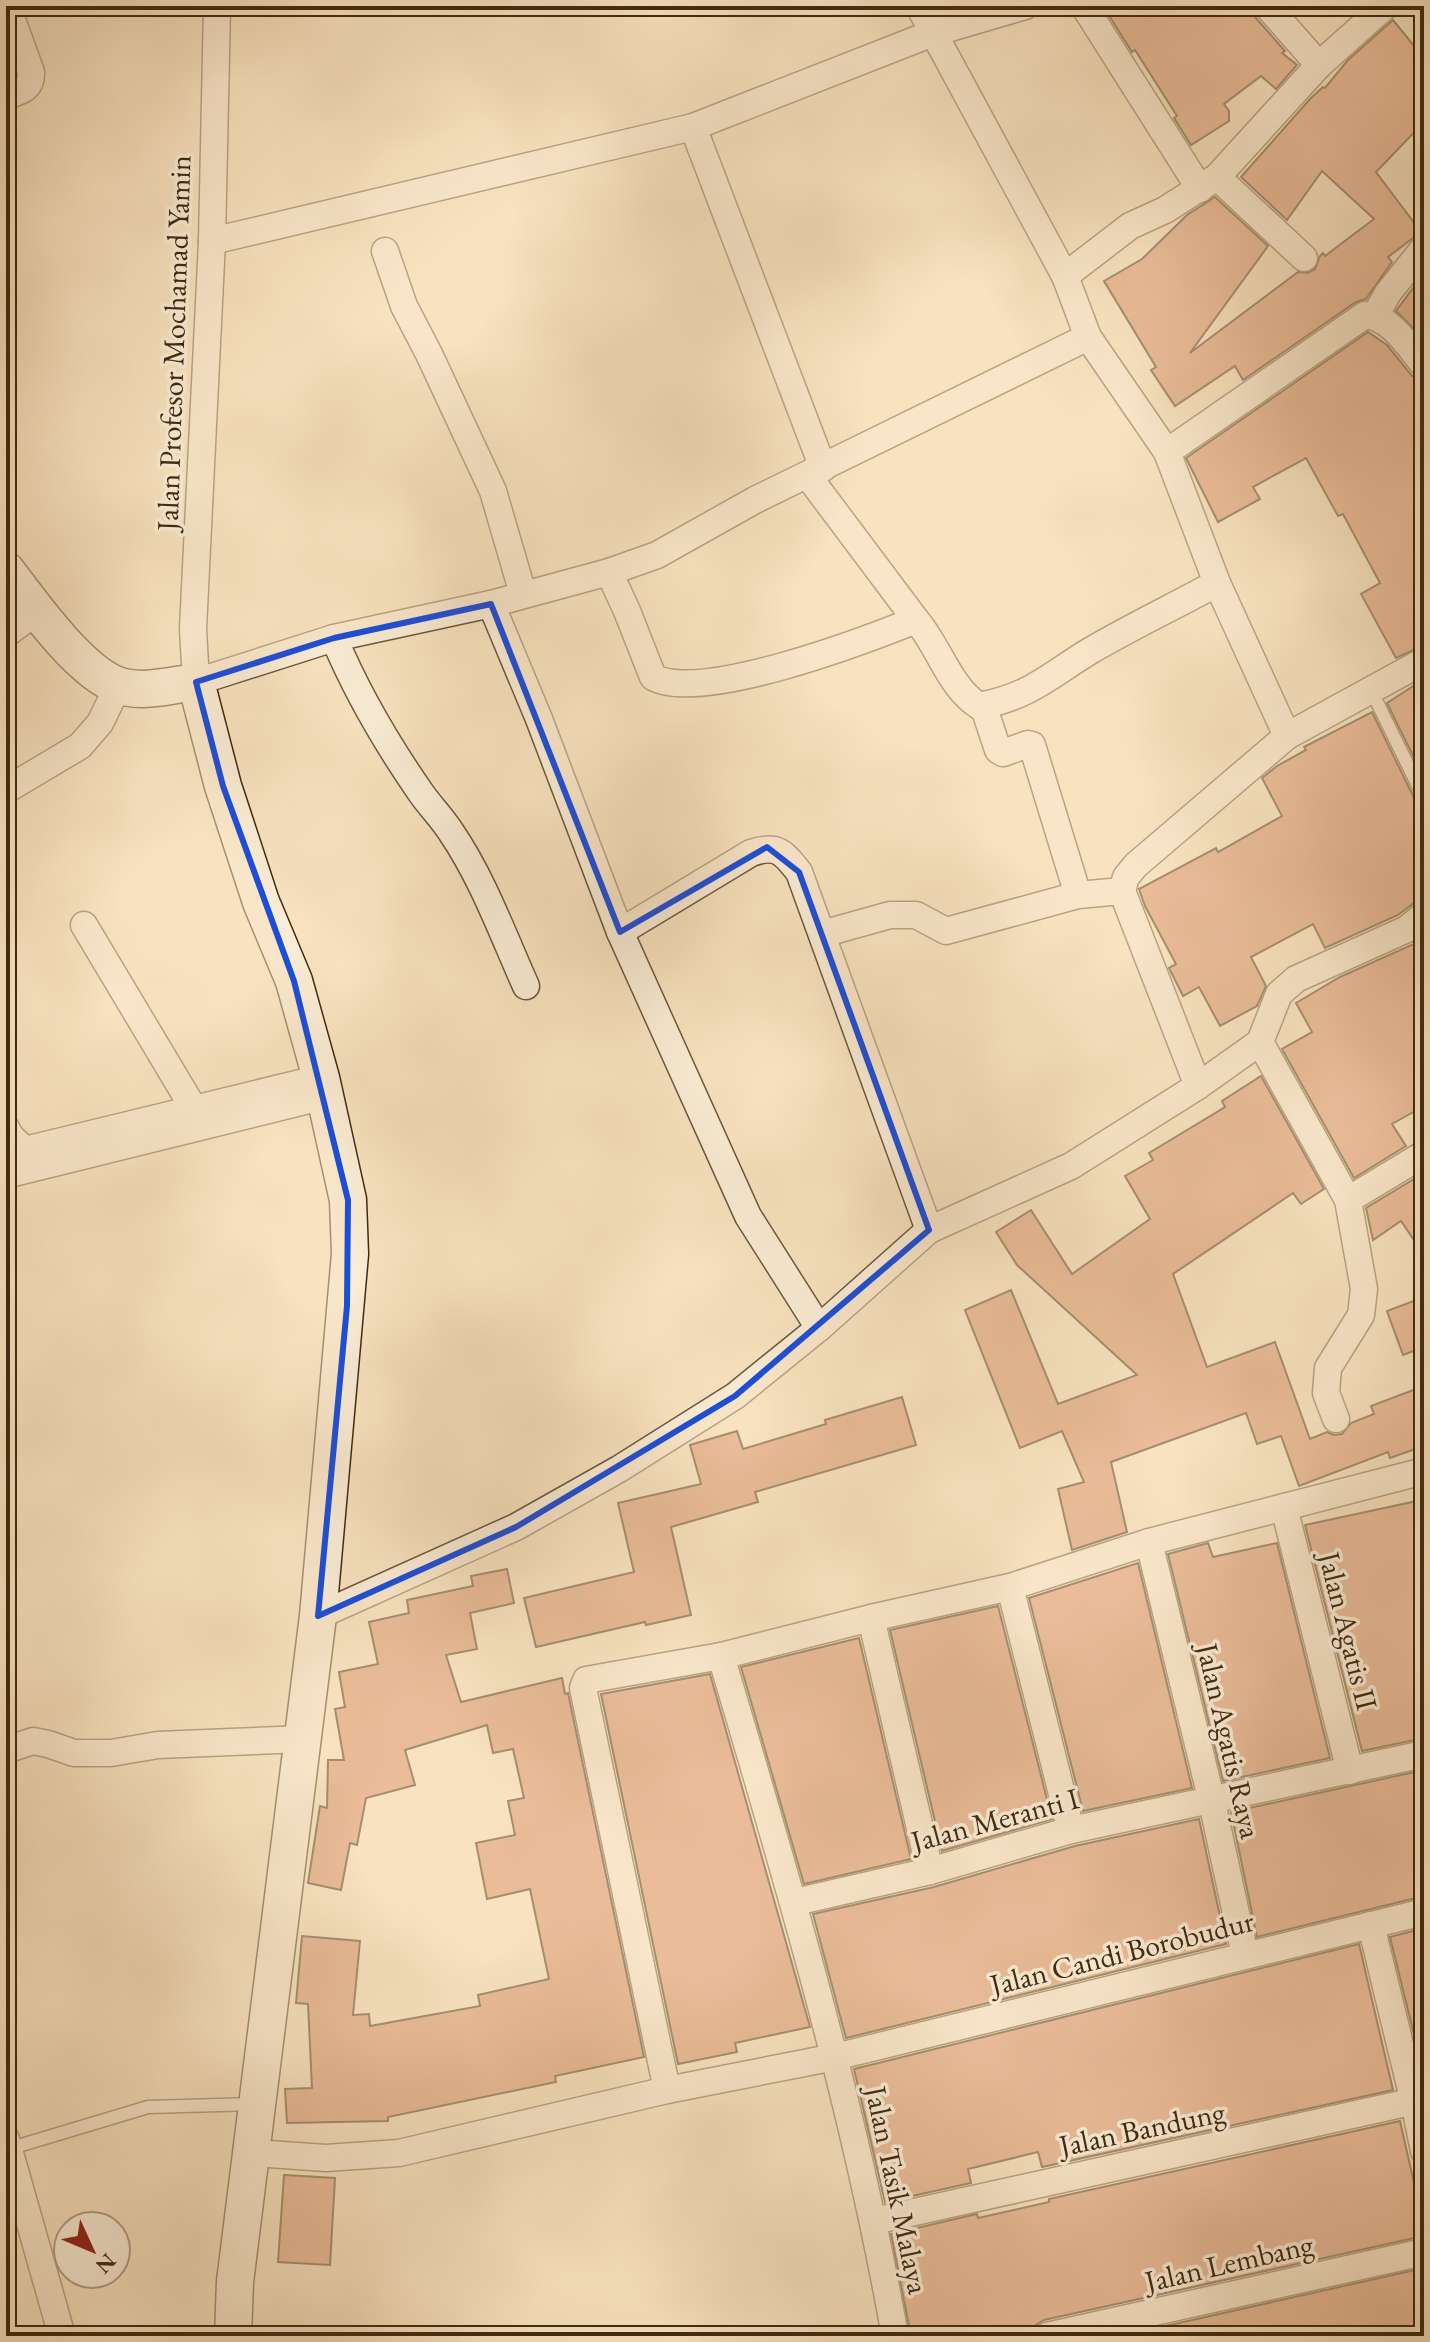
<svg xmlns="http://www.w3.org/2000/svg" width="1430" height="2342" font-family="'EB Garamond',serif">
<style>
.building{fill:#da8f6c;stroke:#402a10;stroke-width:2}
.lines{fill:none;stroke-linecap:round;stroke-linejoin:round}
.lane-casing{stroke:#6e583c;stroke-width:15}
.street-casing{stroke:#6e583c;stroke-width:29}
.secondary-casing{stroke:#402a10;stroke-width:39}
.lane{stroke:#faecd5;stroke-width:12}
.street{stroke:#faecd5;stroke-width:26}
.secondary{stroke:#faecd5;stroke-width:36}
.marked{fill:none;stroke:#1d4ed8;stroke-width:6;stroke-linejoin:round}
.labels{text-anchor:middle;stroke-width:7;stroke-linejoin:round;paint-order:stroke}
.street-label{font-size:30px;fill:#402a10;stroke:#faecd5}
</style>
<rect width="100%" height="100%" fill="#f8e2bf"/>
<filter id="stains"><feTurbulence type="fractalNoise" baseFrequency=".0025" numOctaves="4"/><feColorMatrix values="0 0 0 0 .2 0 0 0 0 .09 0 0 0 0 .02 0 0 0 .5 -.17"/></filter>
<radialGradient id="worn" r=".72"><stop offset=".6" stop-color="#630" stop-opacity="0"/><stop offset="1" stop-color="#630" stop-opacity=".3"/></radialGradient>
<g class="building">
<path d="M1103 6H1251L1255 17 1285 51 1282 53 1297 65 1276 89 1261 76 1224 104 1229 111V121L1191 145 1174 118 1177 116 1135 50 1132 52Z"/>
<path d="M1393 20 1424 58V122L1376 172 1421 232 1388 257 1392 262 1366 299 1356 302 1243 380 1235 366 1175 406 1151 370 1156 367 1104 281 1142 259 1187 215 1215 197 1268 246 1190 353 1298 272 1308 273 1315 269 1320 256 1323 253 1325 256 1374 219 1322 171 1287 220 1241 177 1310 99 1323 87 1325 88 1348 60Z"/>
<path d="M1416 284 1424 292V339L1396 311Z"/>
<path d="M1368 332 1387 345 1412 376 1424 381V645L1396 658 1361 594 1380 583 1343 514 1338 516 1306 458 1253 487 1260 499 1218 522 1186 458Z"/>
<path d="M1424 679V778L1387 703Z"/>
<path d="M1372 712 1416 802 1424 807V899L1414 903 1398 915 1325 948 1313 924 1251 957 1266 986 1257 1006 1220 1026 1199 987 1183 996 1169 968 1176 964 1145 906 1139 889 1216 848 1218 852 1282 816 1262 778 1277 766 1306 750 1304 747Z"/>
<path d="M1424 936V1106L1392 1124 1406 1146 1354 1178 1282 1049 1312 1032 1296 1003 1340 977 1414 944Z"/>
<path d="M1261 1076 1324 1189 1301 1204 1293 1193 1173 1274 1207 1367 1275 1342 1310 1439 1327 1432 1334 1435 1342 1434 1351 1423 1374 1414 1371 1406 1424 1386V1446L1390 1458 1388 1452 1299 1486 1281 1436 1257 1444 1246 1413 1111 1462 1127 1532 1072 1550 1058 1489 1084 1482 1062 1431 1020 1448 965 1310 1011 1290 1058 1404 1137 1375 1017 1265 996 1232 1031 1210 1072 1274 1150 1219 1125 1176 1153 1160 1149 1153 1225 1107 1222 1101Z"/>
<path d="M1424 1173V1255L1401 1221 1373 1240 1366 1208Z"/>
<path d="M1424 1297V1347L1403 1355 1387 1311Z"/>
<path d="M902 1397 916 1445 755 1492 758 1502 671 1527 691 1615 646 1625 645 1622 536 1647 524 1598 634 1572 618 1503 701 1484 690 1445 737 1431 743 1449 826 1424 825 1420Z"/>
<path d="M1417 1501 1424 1532 1416 1533 1424 1573V1738L1362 1751 1305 1525Z"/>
<path d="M1208 1543 1213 1557 1277 1543 1330 1758 1223 1781 1168 1554Z"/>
<path d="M1138 1563 1192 1788 1083 1811 1029 1598Z"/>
<path d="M507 1569 514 1603 470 1613 477 1649 446 1655 461 1702 562 1678 565 1694 568 1693 644 2057 555 2076 556 2082 388 2117V2121L287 2123 285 2089 312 2088 308 2004 296 2003 302 1936 360 1941 353 2015 369 2014 370 2026 480 2006 478 1995 549 1979 530 1889 487 1899 476 1843 515 1835 508 1801 524 1798 513 1749 493 1753 487 1725 405 1750 415 1785 366 1798 357 1845 350 1843 341 1890 308 1883 320 1806 327 1808 328 1760H344L335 1709 345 1707 339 1672 378 1664 369 1622 409 1613 407 1600 473 1586 471 1576Z"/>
<path d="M998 1606 1052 1819 942 1851 890 1630Z"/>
<path d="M859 1638 911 1859 804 1884 741 1667Z"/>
<path d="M710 1674 810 2027 735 2043 737 2052 678 2064 601 1694Z"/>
<path d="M1424 1770V1896L1257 1937 1231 1812Z"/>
<path d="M1199 1819 1226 1944 846 2038 813 1914 934 1887 1075 1846Z"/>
<path d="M1424 1928V2059H1420L1390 1937Z"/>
<path d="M1359 1944 1393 2090 1042 2167 1038 2152 968 2169 971 2183 885 2202 854 2069Z"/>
<path d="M1400 2121 1424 2227V2231L1418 2232 1419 2237 1044 2320 1036 2325 1031 2336H911L891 2234 977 2214 978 2218 1049 2202V2199Z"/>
<path d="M284 2175 335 2178 330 2265 278 2262Z"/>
<path d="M1424 2268V2336H1121Z"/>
</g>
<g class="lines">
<g class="lane-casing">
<g id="lane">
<path d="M1371 690 1424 798"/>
<path d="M8 2149 148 2107 255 2104"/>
</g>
</g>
<g class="street-casing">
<g id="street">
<path d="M217 6 212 241 193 629 196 682 334 638 491 604 609 572 657 555 755 500 1088 337"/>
<path d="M919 6 1065 276 1088 337 1167 452 1217 583 1287 736"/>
<path d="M1084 6 1200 189"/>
<path d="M1267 6 1319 65"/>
<path d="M6 96C21 91 32 89 31 72L7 6"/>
<path d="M693 127 823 468"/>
<path d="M1217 177 1304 258"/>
<path d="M212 241 693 127 933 33 1025 6"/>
<path d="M385 251 404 306 429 354 493 491 523 594"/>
<path d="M1065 276 1130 226 1165 210 1217 177 1319 65 1385 6"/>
<path d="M1375 316 1388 293 1424 248"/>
<path d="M1167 452 1365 315C1391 317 1408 346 1424 365"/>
<path d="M808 476 916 620"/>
<path d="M609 572 627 611 653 677C699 704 866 640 916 620 939 646 949 687 979 706 1031 696 1047 677 1090 651 1131 627 1175 606 1217 583"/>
<path d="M491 604 539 719 620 932 748 1216 819 1328"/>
<path d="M6 634 37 611"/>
<path d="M334 638C357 693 387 744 421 793 430 806 442 818 451 832 483 879 503 935 526 986"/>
<path d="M983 705 998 750 1003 753 1028 744 1032 745 1078 895"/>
<path d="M6 790 80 746 100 723 118 686"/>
<path d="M84 925 194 1109"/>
<path d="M620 932 751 853C777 844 783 852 799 872L929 1230"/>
<path d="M822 934 890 915H916L946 931 1078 895 1122 891"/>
<path d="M1260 1042 1348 1200 1364 1289 1361 1315 1328 1368 1326 1393 1336 1419"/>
<path d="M1198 1086 1122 891 1126 877 1136 865 1287 736 1424 661"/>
<path d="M6 1128 11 1137 25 1150 321 1078"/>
<path d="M6 1175 325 1096"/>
<path d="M1348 1200 1424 1154"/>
<path d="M1284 1507 1350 1771"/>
<path d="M1149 1542 1212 1802 1245 1955"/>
<path d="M1010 1587 1071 1830"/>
<path d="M318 1616 516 1527 619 1469 735 1396 819 1328 929 1230 1071 1166 1198 1086 1260 1042 1279 994 1296 979 1407 929 1424 915"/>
<path d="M871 1618 930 1871"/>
<path d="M721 1656C788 1881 854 2105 895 2336"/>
<path d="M6 1750 33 1741 48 1744 74 1753H111L158 1745 302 1739"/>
<path d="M795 1902 930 1871 1071 1830 1424 1754"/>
<path d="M1371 1925 1414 2102 1424 2151"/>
<path d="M667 2090 583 1688 586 1680 721 1656 871 1618 1010 1587 1149 1542 1424 1471"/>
<path d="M6 2139 62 2336"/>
<path d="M253 2153 326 2158 399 2153 667 2090 835 2057 1424 1912"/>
<path d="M874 2221 1424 2099"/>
<path d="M1047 2336 1424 2252"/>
</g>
</g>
<g class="secondary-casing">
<path id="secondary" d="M6 570C31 603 79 671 117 685 142 694 171 685 196 682L223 786 261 902 294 981 321 1078 348 1200 350 1254 318 1616 235 2282 233 2336"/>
</g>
<use href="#lane" class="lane"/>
<use href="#street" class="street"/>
<use href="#secondary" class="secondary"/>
</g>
<path d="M0 0H1430V2342H0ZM491 604 620 932 767 847 799 872 929 1230 735 1396 516 1527 318 1616 347 1306 348 1200 294 981 223 786 196 682 334 638Z" fill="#f8e2bf" fill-opacity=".55" fill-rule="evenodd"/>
<path class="marked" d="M491 604 620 932 767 847 799 872 929 1230 735 1396 516 1527 318 1616 347 1306 348 1200 294 981 223 786 196 682 334 638Z"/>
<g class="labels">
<g class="street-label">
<text transform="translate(174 343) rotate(-88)" y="10">Jalan Profesor Mochamad Yamin</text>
<text transform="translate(1348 1631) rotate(76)" y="10">Jalan Agatis II</text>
<text transform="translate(1229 1741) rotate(77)" y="10">Jalan Agatis Raya</text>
<text transform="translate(995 1820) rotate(-15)" y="10">Jalan Meranti I</text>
<text transform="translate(1122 1953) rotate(-14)" y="10">Jalan Candi Borobudur</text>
<text transform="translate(1142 2129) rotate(-12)" y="10">Jalan Bandung</text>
<text transform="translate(897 2190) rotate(78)" y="10">Jalan Tasik Malaya</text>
<text transform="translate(1229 2263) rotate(-13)" y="10">Jalan Lembang</text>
</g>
</g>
<rect width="1430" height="2342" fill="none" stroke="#f8e2bf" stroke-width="32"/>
<rect x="8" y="8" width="1414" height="2326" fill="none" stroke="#402a10" stroke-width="4"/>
<rect x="16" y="16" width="1398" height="2310" fill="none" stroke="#402a10" stroke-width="2"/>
<g transform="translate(92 2250) rotate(134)"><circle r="38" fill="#faecd5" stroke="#b09e86" stroke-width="2"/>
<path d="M0-6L14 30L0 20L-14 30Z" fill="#8f2418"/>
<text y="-12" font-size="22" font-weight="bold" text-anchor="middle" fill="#402a10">N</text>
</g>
<rect width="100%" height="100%" filter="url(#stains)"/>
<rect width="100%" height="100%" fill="url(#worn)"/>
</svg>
